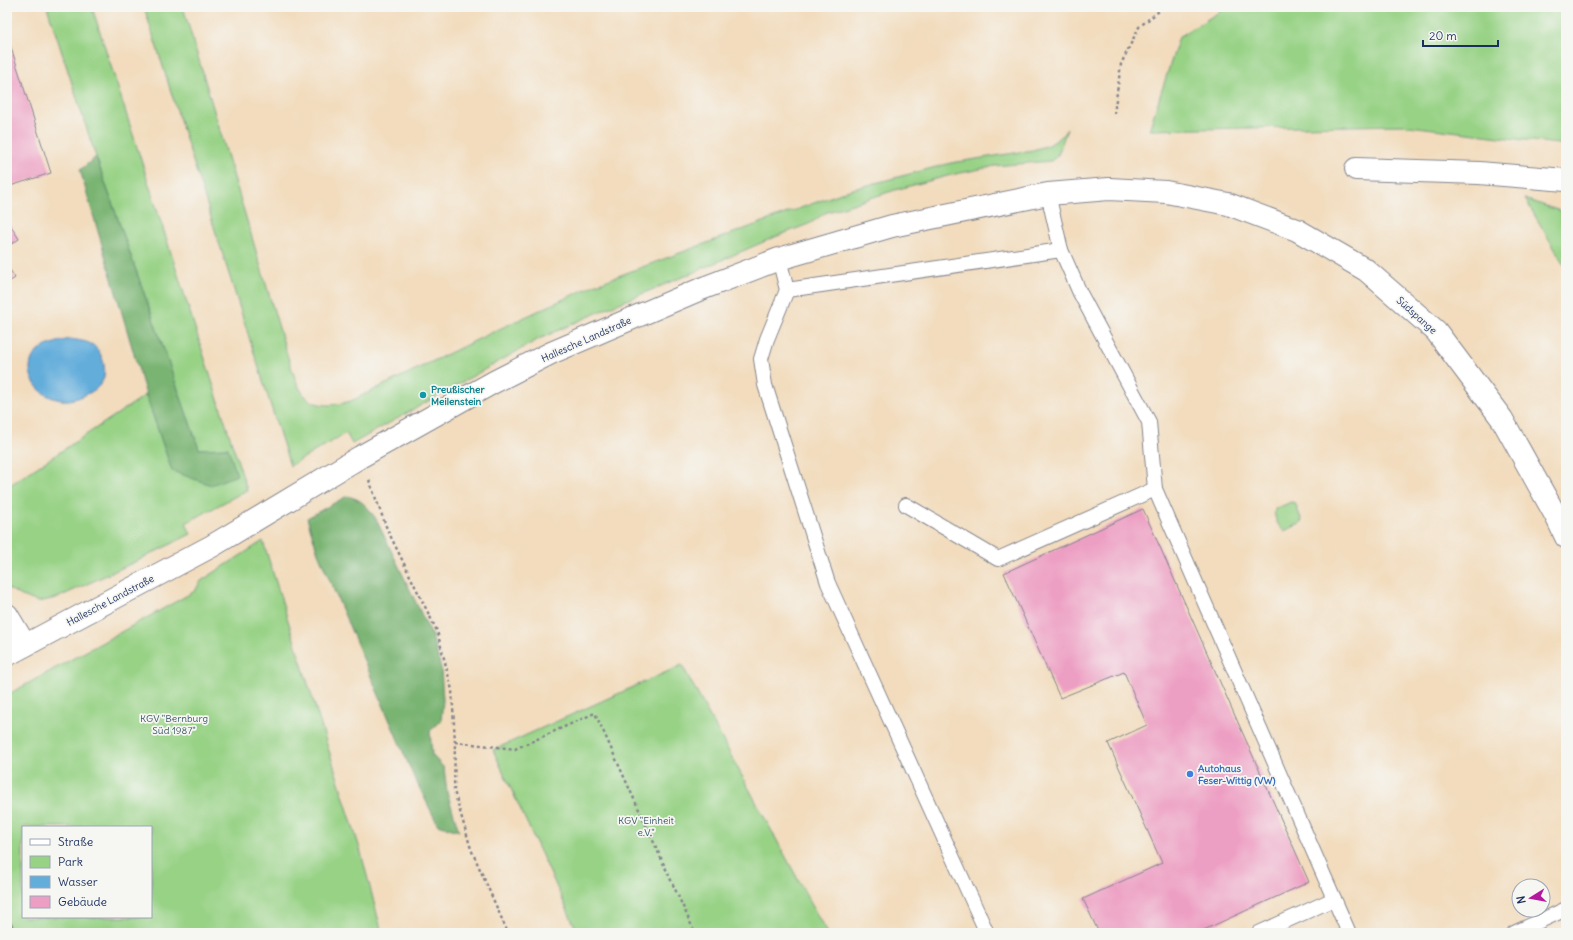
<svg xmlns="http://www.w3.org/2000/svg" width="1573" height="940" font-family="Delius,sans-serif">
<style>
.green{fill:#97d285;stroke:#598072;fill-rule:evenodd}
.forest{fill:#79b472;stroke:#4a7268}
.water{fill:#63addb;stroke:#3f6e9c}
.building{fill:#ed9fc3}
.lines{fill:none;stroke-linecap:round;stroke-linejoin:round}
.service-casing{stroke:#86868e;stroke-width:16}
.minor-casing{stroke:#86868e;stroke-width:24}
.secondary-casing{stroke:#86868e;stroke-width:24}
.path{stroke:#86868e;stroke-width:2.5;stroke-dasharray:3 3;stroke-linecap:butt}
.service{stroke:#fff;stroke-width:14}
.minor{stroke:#fff;stroke-width:22}
.secondary{stroke:#fff;stroke-width:22}
.culture-dot{fill:#0f9aa8;stroke:#f6f6f2;stroke-width:1.5}
.shop-dot{fill:#3f7fe0;stroke:#f6f6f2;stroke-width:1.5}
.labels{text-anchor:middle;stroke-width:3.5;stroke-linejoin:round;paint-order:stroke}
.street-label{font-size:10px;fill:#1b2f5e;stroke:#f6f6f2}
.culture-label{font-size:10px;font-weight:bold;fill:#0d838f;stroke:#f6f6f2;text-anchor:start}
.park-label{font-size:10px;fill:#3a5868;stroke:#f6f6f2}
.shop-label{font-size:10px;font-weight:bold;fill:#366cbe;stroke:#f6f6f2;text-anchor:start}
</style>
<rect width="100%" height="100%" fill="#f6f6f2"/>
<filter id="ink" filterUnits="userSpaceOnUse"><feTurbulence type="fractalNoise" baseFrequency=".025" numOctaves="2"/><feDisplacementMap in="SourceGraphic" scale="8" xChannelSelector="R" yChannelSelector="G"/><feConvolveMatrix kernelMatrix="1 2 1 2 8 2 1 2 1" color-interpolation-filters="sRGB"/></filter>
<filter id="wash" filterUnits="userSpaceOnUse"><feTurbulence type="fractalNoise" baseFrequency=".012" numOctaves="4" result="noise"/><feDisplacementMap in="SourceGraphic" scale="16" xChannelSelector="R" yChannelSelector="G"/><feGaussianBlur stdDeviation="0.9" result="paint"/><feColorMatrix in="noise" values="0 0 0 0 0 0 0 0 0 0 0 0 0 0 0 0 0 1.4 0 .05"/><feComposite in="paint" operator="in"/></filter>
<g filter="url(#wash)">
<rect width="100%" height="100%" fill="#f2dcbd"/>
<g class="green">
<path d="M47 7H92L247 490 186 523 191 534 139 560 57 598 38 602 22 596 7 588V487L146 395 172 471 228 448 199 449 96 157Z"/>
<path d="M144 7H183L286 351C299 390 302 415 351 401L497 330 594 285 849 190 951 163 1033 150 1049 145 1061 137 1067 129 1058 155 1051 161 995 166 951 175 895 190 825 213 811 223 775 237 678 279 610 307 539 339 352 444 346 433 290 466Z"/>
<path d="M1227 7H1566V145L1401 125 1149 130 1179 37Z"/>
<path d="M1525 199 1566 213V268Z"/>
<path d="M1291 502 1295 503 1302 521 1300 524 1284 531C1278 527 1273 516 1275 509Z"/>
<path d="M263 541 360 849 382 933H7V695L195 591 201 581ZM23 827H151V917H23Z"/>
<path d="M682 665 827 933H578L493 750Z"/>
</g>
<g class="forest">
<path d="M96 157 199 449 228 448 237 475 211 485 172 471 146 395 80 170Z"/>
<path d="M347 496C362 499 368 507 376 519L432 636 441 668 443 700 441 721 430 731 432 755 444 768 447 792 459 831 438 825 413 775 318 553 307 518Z"/>
</g>
<path class="water" d="M70 339C77 340 87 341 93 345 103 353 108 371 102 382 97 392 73 402 62 400 54 399 46 396 40 390 27 377 25 357 44 347 52 343 61 341 70 339Z"/>
<g id="blocks">
<g class="building">
<path d="M7 35 51 173 7 187Z"/>
<path d="M7 220 19 239 7 247Z"/>
<path d="M7 265 15 278 7 283Z"/>
<path d="M1143 509 1309 882 1197 933H1099L1083 899 1162 863 1108 743 1147 725 1124 672 1060 698 1004 573Z"/>
</g>
</g>
</g>
<g filter="url(#ink)">
<use href="#blocks" fill-opacity="0" stroke="#86868e" stroke-width="1"/>
<g class="lines">
<g class="service-casing">
<g id="service">
<path d="M1048 194 1061 250 1080 293 1149 422 1155 489 1349 933"/>
<path d="M779 259 787 290 767 339 761 359 765 385 828 583 987 933"/>
<path d="M787 290 1061 250"/>
<path d="M906 505 998 559 1155 489"/>
<path d="M1259 933 1334 899"/>
<path d="M1514 933 1566 909"/>
</g>
</g>
<g class="minor-casing">
<g id="minor">
<path d="M1356 169 1479 173 1566 180"/>
<path d="M7 615 25 645"/>
</g>
</g>
<g class="secondary-casing">
<path id="secondary" d="M7 655 212 546 360 457 494 382 551 353 701 289 779 259 892 226 1048 194 1109 189 1166 192 1228 204 1297 230 1366 270 1436 331 1502 419 1556 516 1566 537"/>
</g>
<g class="path">
<path d="M1114 114 1121 64 1139 27 1164 7"/>
<path d="M369 480 387 529 437 631 452 690 455 742 454 791 471 849 508 933"/>
<path d="M455 742 515 749 595 713 695 933"/>
<path d="M7 919 18 933"/>
</g>
<use href="#service" class="service"/>
<use href="#minor" class="minor"/>
<use href="#secondary" class="secondary"/>
</g>
</g>
<circle class="culture-dot" cx="423" cy="395" r="4"/>
<circle class="shop-dot" cx="1190" cy="774" r="4"/>
<g class="labels">
<g class="street-label">
<text transform="translate(1417 315) rotate(42)" y="4">Südspange</text>
<text transform="translate(586 339) rotate(-24)" y="4">Hallesche Landstraße</text>
<text transform="translate(110 600) rotate(-28)" y="4">Hallesche Landstraße</text>
</g>
<g class="culture-label">
<text x="431" y="393">Preußischer<tspan x="431" dy="12">Meilenstein</tspan></text>
</g>
<g class="park-label">
<text x="174" y="722">KGV "Bernburg<tspan x="174" dy="12">Süd 1987"</tspan></text>
<text x="646" y="824">KGV "Einheit<tspan x="646" dy="12">e.V."</tspan></text>
</g>
<g class="shop-label">
<text x="1198" y="772">Autohaus<tspan x="1198" dy="12">Feser-Wittig (VW)</tspan></text>
</g>
</g>
<rect width="1573" height="940" fill="none" stroke="#f6f6f2" stroke-width="24"/>
<rect x="22" y="826" width="130" height="92" fill="#f6f6f2" stroke="#9ea6b7"/>
<rect x="30" y="839" width="20" height="6" fill="#ffffff" stroke="#9ea6b7"/>
<text x="58" y="846" font-size="12" fill="#1b2f5e">Straße</text>
<rect x="30" y="856" width="20" height="12" fill="#97d285" stroke="#9ea6b7"/>
<text x="58" y="866" font-size="12" fill="#1b2f5e">Park</text>
<rect x="30" y="876" width="20" height="12" fill="#63addb" stroke="#9ea6b7"/>
<text x="58" y="886" font-size="12" fill="#1b2f5e">Wasser</text>
<rect x="30" y="896" width="20" height="12" fill="#ed9fc3" stroke="#9ea6b7"/>
<text x="58" y="906" font-size="12" fill="#1b2f5e">Gebäude</text>
<g transform="translate(1531 898) rotate(259)"><circle r="19" fill="#f6f6f2" stroke="#9ea6b7"/>
<path d="M0-3L7 15L0 10L-7 15Z" fill="#b5179e"/>
<text y="-6" font-size="11" font-weight="bold" text-anchor="middle" fill="#1b2f5e">N</text>
</g>
<path d="M1423 40v6h75v-6" fill="none" stroke="#1b2f5e" stroke-width="2"/>
<text x="1429" y="40" font-size="12" fill="#1b2f5e" stroke="#f6f6f2" stroke-width="3" paint-order="stroke">20 m</text>
</svg>
